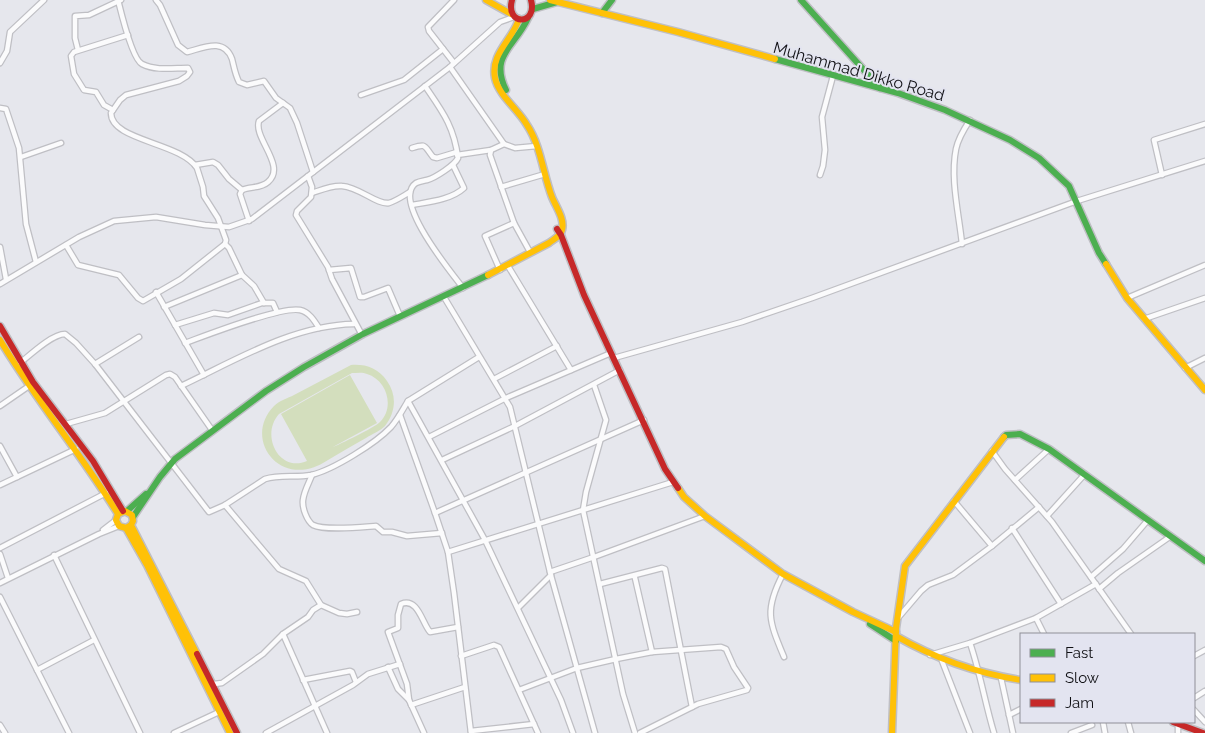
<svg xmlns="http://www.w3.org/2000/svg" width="1205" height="733" font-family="Raleway,sans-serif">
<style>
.green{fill:#d3debd;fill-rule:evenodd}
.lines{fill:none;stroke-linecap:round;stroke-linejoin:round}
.street-casing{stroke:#bfbfc4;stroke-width:7}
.fast-casing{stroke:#bfbfc4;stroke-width:9}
.slow-casing{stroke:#bfbfc4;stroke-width:9}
.jam-casing{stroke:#bfbfc4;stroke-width:9}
.street{stroke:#fbfbfc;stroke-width:4.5}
.fast{stroke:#4caf50;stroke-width:6}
.slow{stroke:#ffc107;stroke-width:6}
.jam{stroke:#c62828;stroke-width:6}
.labels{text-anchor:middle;stroke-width:4;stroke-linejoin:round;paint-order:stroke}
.street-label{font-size:16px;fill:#101014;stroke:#e3e4f0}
</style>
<rect width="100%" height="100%" fill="#e6e7ed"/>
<path class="green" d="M351 365C366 364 378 368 387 381 397 395 396 412 385 426 380 431 372 434 366 438 351 446 337 455 323 463 280 488 242 439 274 406 279 401 288 398 294 395 313 385 332 375 351 365ZM352 373C357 373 363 372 367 374 387 380 395 407 380 422 374 428 340 444 331 448L377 423 350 375 281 414 307 461C279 473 260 435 279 414Z"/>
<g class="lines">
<g class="street-casing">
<g id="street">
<path d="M118 0C121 12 132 59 142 64 156 71 173 68 188 68L190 72 187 76 179 81 126 95 120 100 111 113C111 141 180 142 197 168L203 187 204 196 218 218 226 240 225 244 229 248 242 275 254 286 264 303"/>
<path d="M156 0 160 5 178 45 187 52C203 48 224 37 232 59 234 67 235 74 239 82L247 85 264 81 276 98 290 108 297 123 313 172"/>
<path d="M78 50 75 38V16L89 15 121 0"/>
<path d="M0 63 7 51 10 32 44 0"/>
<path d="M454 63 429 31 428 27 454 0"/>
<path d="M450 67 504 144 515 148 537 146"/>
<path d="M425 86C442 111 454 126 458 158 455 165 435 178 427 180 423 181 420 181 416 183 391 200 451 272 463 288"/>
<path d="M361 95 404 80 443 49"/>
<path d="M0 108 6 109 19 148 26 224 36 262"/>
<path d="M113 110 104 105 96 92 84 90 74 74 71 56 74 52 128 35"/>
<path d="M412 148C427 143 424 146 433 157L437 158 457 152"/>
<path d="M491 150 490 155 514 223 530 252"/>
<path d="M457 155 491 150 504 144"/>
<path d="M21 157 61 143"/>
<path d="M195 165 213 162 218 165 229 179 242 190"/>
<path d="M820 175 823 166 825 150 822 117 833 76"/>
<path d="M1162 175 1154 140 1205 124"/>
<path d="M308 176 312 187 311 197 297 211 296 215 328 267 332 279 362 335"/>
<path d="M501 187 545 174"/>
<path d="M242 190C250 186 260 189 268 182 287 166 253 138 259 121L283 103"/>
<path d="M242 190 240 194 249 221"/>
<path d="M312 193C321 190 332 185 342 186 359 187 377 205 389 203 396 201 403 196 410 192"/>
<path d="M412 205C428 202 451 200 464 188L453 165"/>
<path d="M962 244C959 214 950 179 956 149 958 139 964 129 970 120"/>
<path d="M66 245 78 265 119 275 138 298 143 301 181 279 225 244"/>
<path d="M0 247 6 279"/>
<path d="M508 266 571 370"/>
<path d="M329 270 351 268 360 297H364L388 288 400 316"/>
<path d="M500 270 485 236 514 223"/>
<path d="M0 284 79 237 114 221 156 217 205 225 229 227 252 219 450 67 500 22 514 17"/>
<path d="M156 292 204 375"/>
<path d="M444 297 510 407 550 572 595 733"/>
<path d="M1127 298 1205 265"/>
<path d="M164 307 242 275"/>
<path d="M1144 319 1205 298"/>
<path d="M175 325 214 313 228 315 262 303H273L277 312"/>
<path d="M185 343C207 335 281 306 300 310 309 312 314 320 319 328"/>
<path d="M479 357 408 401 485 540 561 700 573 733"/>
<path d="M614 358 742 322 812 298 1077 201 1205 161"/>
<path d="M20 363C30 355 52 334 65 334L76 343 95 364 209 512 225 505 265 479C280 474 296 478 311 475 333 470 376 443 391 427 398 419 403 409 408 401"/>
<path d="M95 364 139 337"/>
<path d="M1185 368 1205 358"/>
<path d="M494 379 557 346"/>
<path d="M594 385 606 420 586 492 583 510 623 694 635 733"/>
<path d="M181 386C236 360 293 325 354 324"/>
<path d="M0 406 29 386"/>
<path d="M400 415 435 513 448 552 454 593 471 733"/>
<path d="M66 424 105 413 166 375 170 374 175 377 212 430"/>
<path d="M429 437 506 398 611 353"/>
<path d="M0 446 17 477"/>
<path d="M992 451 1005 469 1052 522 1131 634"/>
<path d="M442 460 515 426 620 370"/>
<path d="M312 475C309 483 304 491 303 500 302 508 307 521 313 525 325 531 362 527 376 526L383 532H392L407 536 442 533"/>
<path d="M1015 480 1049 449"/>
<path d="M0 485 76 449"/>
<path d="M954 501 992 546"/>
<path d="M225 505 279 569 306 581 321 605 339 613 347 614 357 612"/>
<path d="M435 513 644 420"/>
<path d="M1047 516 1085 474"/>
<path d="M1012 528 1061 604"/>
<path d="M103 530 116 520"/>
<path d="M0 548 106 493"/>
<path d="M448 552 673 482"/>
<path d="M0 554 8 578"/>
<path d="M54 555 140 733"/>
<path d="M550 572 594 557 705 516"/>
<path d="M783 574C764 610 769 621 784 657"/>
<path d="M634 576 635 578 652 652"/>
<path d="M1091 577 1123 549 1148 520"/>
<path d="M0 583 99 534 119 526"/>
<path d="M600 584 662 568 665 569 692 707"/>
<path d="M1099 589 1118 573 1171 536"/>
<path d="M0 597 69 733"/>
<path d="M518 608 551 575"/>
<path d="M898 618 921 591 928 585 953 575 992 546 1039 507"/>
<path d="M1036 618 1044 634"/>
<path d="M283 634 327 733"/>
<path d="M970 643C980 672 985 703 994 733"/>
<path d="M930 655 970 643 1036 618 1096 584"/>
<path d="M461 656 494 645 499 647 538 733"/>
<path d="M1194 656 1205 650"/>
<path d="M942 661 970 733"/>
<path d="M388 667 398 689 409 700 424 733"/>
<path d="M37 670 94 640"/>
<path d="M1001 678 1013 733"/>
<path d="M303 680 350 671 352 672 356 682"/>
<path d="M214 684 222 683 263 654 283 634 308 617 313 610 321 605"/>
<path d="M519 690 577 668 616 659 652 652 721 647 726 649 734 667 748 688 747 690 698 704 640 733"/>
<path d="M1194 698 1205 691"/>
<path d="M409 700 407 684 388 632 398 628V615L401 604C418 597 422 623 430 632L458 627"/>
<path d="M411 705 465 687"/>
<path d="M1194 710 1205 722"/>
<path d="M1009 715 1021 709"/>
<path d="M1103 722 1105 733"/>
<path d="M1128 722 1131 733"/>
<path d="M0 725 5 733"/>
<path d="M471 731 534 724"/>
<path d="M174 733 219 712"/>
<path d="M266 733 353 685 368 674 400 664"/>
<path d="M1071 733 1092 725"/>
<path d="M1178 733V724"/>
</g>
</g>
<g class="fast-casing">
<g id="fast">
<path d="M801 0 880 88"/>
<path d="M533 9 557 2"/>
<path d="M602 13 612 0"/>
<path d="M775 59 898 93 945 110 1010 140 1039 158 1069 186 1099 253 1106 264"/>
<path d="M506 90C489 55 515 47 528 18"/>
<path d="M1004 437 1006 435 1020 434 1049 449 1205 561"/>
<path d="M127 511 146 494"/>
<path d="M133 517 160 477 175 459 266 391 304 367 363 334 488 275"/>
<path d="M870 624 896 641"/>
</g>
</g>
<g class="slow-casing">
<g id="slow">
<path d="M486 0 511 14"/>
<path d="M550 0 678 32 775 59"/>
<path d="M1106 264 1127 298 1205 390"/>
<path d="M488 275 549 243C554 239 561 236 562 230 565 219 556 207 552 197 543 174 541 146 527 125 518 109 499 96 495 78 490 54 513 39 519 19"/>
<path d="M0 340C36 400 81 454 118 514"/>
<path d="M678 488 684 497 705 516 783 574 853 612 896 632"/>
<path d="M131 525 126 528 119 526 116 520 118 514 125 511 132 515 133 521 131 525 197 654"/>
<path d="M126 528 147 565 230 733"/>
<path d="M896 636C936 659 975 673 1021 680"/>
<path d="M892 733 896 628 905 566 1004 437"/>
</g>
</g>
<g class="jam-casing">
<g id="jam">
<path d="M512 0C505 26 538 26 531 0"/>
<path d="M557 229 561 235 584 295 665 469 678 488"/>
<path d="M0 326 33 382 93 461 123 511"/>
<path d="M197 654 237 733"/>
<path d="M1173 722 1203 733"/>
</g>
</g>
<use href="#street" class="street"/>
<use href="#fast" class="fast"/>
<use href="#slow" class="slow"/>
<use href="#jam" class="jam"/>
</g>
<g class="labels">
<g class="street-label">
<text transform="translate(859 71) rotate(16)" y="6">Muhammad Dikko Road</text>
</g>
</g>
<rect x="1020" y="633" width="175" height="90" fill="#e3e4f0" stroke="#8f8f98"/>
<rect x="1030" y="649" width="25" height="8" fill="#4caf50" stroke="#8f8f98"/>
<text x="1065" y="658" font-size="15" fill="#101014">Fast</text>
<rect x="1030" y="674" width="25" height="8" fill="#ffc107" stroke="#8f8f98"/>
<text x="1065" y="683" font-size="15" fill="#101014">Slow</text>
<rect x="1030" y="699" width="25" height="8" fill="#c62828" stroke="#8f8f98"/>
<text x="1065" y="708" font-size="15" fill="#101014">Jam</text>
</svg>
